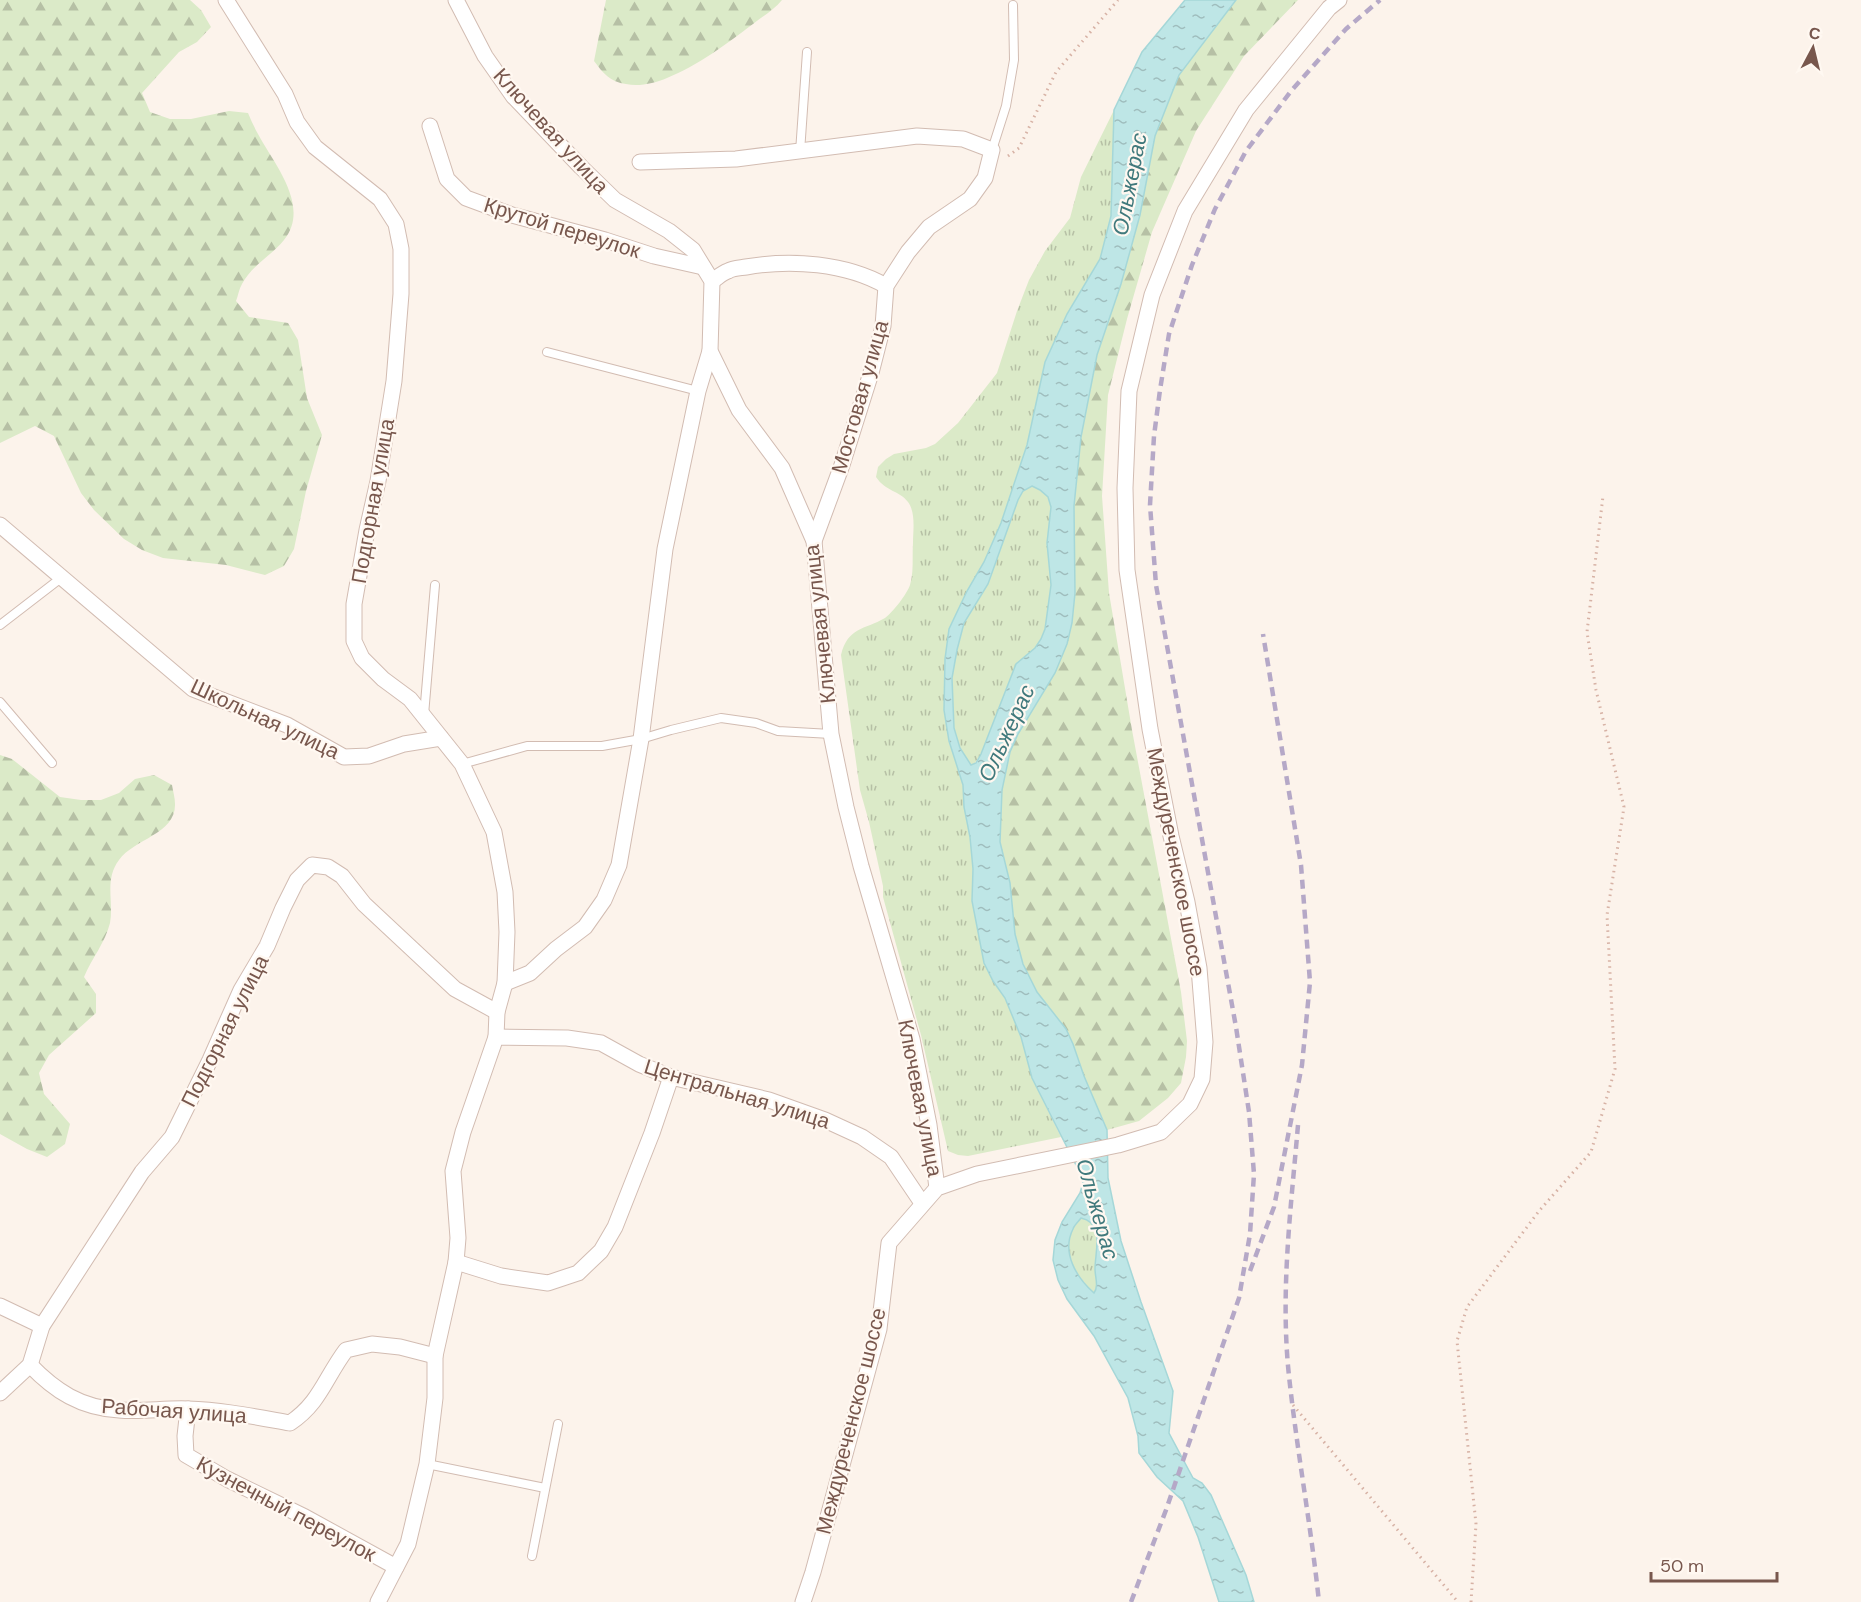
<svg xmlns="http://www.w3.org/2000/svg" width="1861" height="1602" font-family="'DM Sans',sans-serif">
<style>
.grass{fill:url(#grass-tufts)}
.forest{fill:url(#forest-firs)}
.water{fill:url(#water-ripples);stroke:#a5d7d8;stroke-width:1.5;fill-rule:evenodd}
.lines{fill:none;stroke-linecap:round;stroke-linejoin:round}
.lane-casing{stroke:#d2bcb2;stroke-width:10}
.street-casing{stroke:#d2bcb2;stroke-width:17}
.path{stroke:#d7b2a5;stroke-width:3;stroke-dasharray:1.5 4.5;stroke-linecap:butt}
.lane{stroke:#fff;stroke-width:8}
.street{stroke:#fff;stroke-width:15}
.rail{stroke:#b5a8c7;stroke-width:4.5;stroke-dasharray:9 6;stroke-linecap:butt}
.labels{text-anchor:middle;stroke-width:4.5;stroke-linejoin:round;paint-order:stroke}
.street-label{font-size:21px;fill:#78574d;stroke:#fff8f1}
.water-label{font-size:22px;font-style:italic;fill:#40797c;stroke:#fff8f1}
</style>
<defs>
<pattern id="grass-tufts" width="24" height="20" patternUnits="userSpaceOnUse" patternTransform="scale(1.5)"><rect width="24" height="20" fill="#dbeac8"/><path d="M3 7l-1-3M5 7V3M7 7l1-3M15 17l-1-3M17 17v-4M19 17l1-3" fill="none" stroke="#b6c0a5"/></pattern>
<pattern id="forest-firs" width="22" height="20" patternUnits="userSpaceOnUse" patternTransform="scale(1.5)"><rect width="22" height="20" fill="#dbeac8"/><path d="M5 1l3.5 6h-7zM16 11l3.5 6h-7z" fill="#b6c0a5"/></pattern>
<pattern id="water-ripples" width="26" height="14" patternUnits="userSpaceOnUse" patternTransform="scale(1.5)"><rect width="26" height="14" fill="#bee6e6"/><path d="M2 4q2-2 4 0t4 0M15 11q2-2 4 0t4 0" fill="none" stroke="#9fbdbd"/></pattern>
</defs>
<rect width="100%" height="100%" fill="#fcf3eb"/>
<g class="grass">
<path d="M1114 110 1111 216 1100 259 1067 314 1045 362 1027 445 1001 523 984 562 967 591 949 629 945 659 944 710 949 741 963 785 964 807 970 837 973 869 972 901 993 981 1005 998 1021 1037 1032 1078 1061 1137 968 1156 958 1155 948 1151 921 1035 883 897V886L869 822 860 790 841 655C848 627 864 630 885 618 893 612 907 594 910 585 914 572 912 557 913 543 913 531 916 513 908 502 899 490 886 492 876 477L878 467 886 459 894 454 926 448 935 444 958 423 997 373 1017 311 1029 280 1045 251 1070 218 1081 177Z"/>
<path d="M1032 486 1040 490 1048 497 1051 507 1047 543 1051 585 1045 629 1041 639 1035 648 1016 664 981 754 975 763 971 765 960 748 954 728 952 678 957 650 964 623 988 584 1018 500 1023 491Z"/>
<path d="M1081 1217C1105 1224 1095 1251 1095 1269 1095 1278 1099 1286 1094 1293 1077 1277 1061 1253 1073 1229 1075 1225 1079 1221 1081 1217Z"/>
</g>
<g class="forest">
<path d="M0 0H190L201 10 211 27 197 42 179 52 142 93 150 112 170 119H191L229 111 248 113C251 120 254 127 258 134 274 164 311 206 284 240 272 255 251 266 242 284 239 289 238 296 236 301L249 317 288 323 298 340 307 398 322 435 306 491 294 549 284 566 265 575 226 565 163 558 142 550 124 539 94 510 81 493 54 436 35 426 0 443Z"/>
<path d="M606 0H782C774 10 763 16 753 24 728 43 697 66 667 78 655 83 639 87 626 84 610 82 603 73 594 61Z"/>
<path d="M1236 0H1298L1244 56 1196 131 1152 232 1127 319 1108 395 1102 496 1109 593 1132 730 1181 992 1187 1041 1186 1057 1181 1083 1168 1098 1139 1121 1107 1130 1084 1076 1073 1044 1066 1029 1037 992 1023 964 1015 934 1010 883 1000 842 1002 790 1010 752 1018 734 1067 644 1072 623 1075 593 1074 506 1081 437 1097 355 1121 284 1140 215 1155 136 1179 75Z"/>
<path d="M0 755 12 759 60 797 81 800H101L119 793 135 779 154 775 172 785C173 791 175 798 175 804 176 834 134 839 119 860 104 880 114 901 110 923 105 943 92 958 84 977L96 994V1013L49 1055 39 1073 44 1094 70 1124 65 1144 47 1157 27 1149 0 1134Z"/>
</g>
<path class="water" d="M1185 0H1236L1179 75 1155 136 1140 215 1121 284 1097 355 1081 437 1074 506 1075 593 1072 623 1067 644 1055 673 1018 734 1010 752 1002 790 1000 842 1010 883 1015 934 1023 964 1037 992 1066 1029 1073 1044 1084 1076 1107 1130 1108 1178 1121 1241 1141 1302 1173 1391 1169 1433 1193 1478 1202 1483 1211 1495 1246 1575 1254 1602H1219L1198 1537 1183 1501 1157 1477 1139 1453 1138 1436 1128 1398 1094 1336 1067 1299 1058 1280 1053 1260 1055 1240 1062 1222 1080 1193 1083 1183 1080 1173 1032 1078 1021 1037 1005 998 993 981 984 963 972 901 973 869 970 837 964 807 963 785 949 741 944 710 945 659 949 629 967 591 984 562 1001 523 1027 445 1045 362 1067 314 1100 259 1111 216 1114 110 1142 52ZM1032 486 1040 490 1048 497 1051 507 1047 543 1051 585 1045 629 1041 639 1035 648 1016 664 981 754 976 763 971 765 960 748 954 728 952 678 957 650 964 623 988 584 1018 500 1023 491ZM1081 1218C1105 1223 1095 1251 1095 1269 1095 1277 1099 1286 1094 1293 1077 1278 1061 1253 1073 1229 1074 1225 1079 1221 1081 1218Z"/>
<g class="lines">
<g class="lane-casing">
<g id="lane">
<path d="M992 150 1006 106 1014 60 1013 5"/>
<path d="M800 152 807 52"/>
<path d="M547 352 698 391"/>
<path d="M0 625 61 578"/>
<path d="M0 702 52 763"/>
<path d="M424 715 435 585"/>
<path d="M462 764 527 746H602L641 739 671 730 721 718 756 723 778 731 831 734"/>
<path d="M427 1464 545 1488"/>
<path d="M532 1556 558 1424"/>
</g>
</g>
<g class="street-casing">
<g id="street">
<path d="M226 0 285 94 297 122 315 147 380 199 396 224 401 249V294L394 381 378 481 367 530 354 604V641L362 658 383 679 410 699 462 764 494 832 505 892 507 932 505 983 497 1012 496 1037"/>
<path d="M456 0 485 56 513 96 581 167 615 200 669 231 693 250 712 281 710 351 739 410 782 468 814 541 831 734 846 807 861 866 912 1039 929 1125 937 1188"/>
<path d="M430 126 447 179 466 198 512 215 605 240 654 256 703 267"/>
<path d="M640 162 736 159 917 136 963 139 992 150 985 178 970 199 929 227 908 252 886 286 883 326 871 373 842 465 814 541"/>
<path d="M712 281C717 278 722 273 728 271 733 268 740 268 746 267 791 259 846 263 886 286"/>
<path d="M0 525 193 689 287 725 344 757 369 756 404 744 441 738"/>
<path d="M505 983 530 973 556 949 585 927 604 900 619 865 641 739 665 549 698 391 710 351"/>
<path d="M456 1262 501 1276 548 1283 578 1273 601 1251 615 1227 652 1133 671 1077"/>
<path d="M0 1306 42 1326"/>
<path d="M30 1365C55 1391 81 1408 119 1410 142 1412 165 1408 188 1409 222 1410 256 1417 290 1423 320 1403 325 1378 346 1350L372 1344 400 1347 435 1356"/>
<path d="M0 1393 30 1365 42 1326 142 1172 172 1137 210 1060 241 990 267 946 283 908 297 880 312 865 328 867 342 876 364 904 455 989 497 1012"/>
<path d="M188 1409 185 1436 186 1455 227 1479 305 1517 396 1567"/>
<path d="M378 1602 408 1544 427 1464 435 1398V1356L456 1262 458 1238 453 1171 463 1132 496 1037 567 1038 601 1043 639 1064 671 1077 769 1100 825 1120 862 1137 891 1157 922 1203"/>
<path d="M803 1602 813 1572 879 1329 889 1243 937 1188 977 1174 1118 1145 1161 1132 1190 1104 1202 1079 1205 1042 1199 968 1187 902 1171 836 1150 729 1127 570 1125 488 1129 391 1152 295 1185 211 1246 110 1329 8 1339 0"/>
</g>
</g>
<g class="path">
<path d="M1008 156 1019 148 1056 72 1118 0"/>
<path d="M1293 1405 1458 1602"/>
<path d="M1471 1602 1476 1524 1457 1341 1467 1307 1539 1211 1591 1152 1615 1069 1607 915 1624 807 1596 690 1587 632 1603 496"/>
</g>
<use href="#lane" class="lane"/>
<use href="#street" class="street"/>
<g class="rail">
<path d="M1298 1125C1291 1208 1280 1292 1289 1376 1297 1451 1311 1526 1319 1602"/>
<path d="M1250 1271 1274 1207 1302 1065 1310 982 1301 865 1263 634"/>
<path d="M1131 1602 1166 1510 1239 1298 1250 1234 1254 1174 1249 1112 1236 1027 1156 585 1150 505 1154 436 1160 390 1169 334 1192 265 1215 209 1246 151 1291 91 1346 29 1380 0"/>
</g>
</g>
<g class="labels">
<g class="street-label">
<text transform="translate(551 131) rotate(48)" y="7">Ключевая улица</text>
<text transform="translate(562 228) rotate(17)" y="7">Крутой переулок</text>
<text transform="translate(860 397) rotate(-74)" y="7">Мостовая улица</text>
<text transform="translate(373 501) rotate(-80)" y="7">Подгорная улица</text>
<text transform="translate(820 624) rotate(-96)" y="7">Ключевая улица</text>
<text transform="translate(265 719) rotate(25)" y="7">Школьная улица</text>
<text transform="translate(1176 862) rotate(79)" y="7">Междуреченское шоссе</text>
<text transform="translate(225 1031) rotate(-63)" y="7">Подгорная улица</text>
<text transform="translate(737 1094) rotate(17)" y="7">Центральная улица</text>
<text transform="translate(920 1098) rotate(79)" y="7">Ключевая улица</text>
<text transform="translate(174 1411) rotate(4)" y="7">Рабочая улица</text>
<text transform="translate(851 1421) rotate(-76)" y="7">Междуреченское шоссе</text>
<text transform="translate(286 1509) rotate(28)" y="7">Кузнечный переулок</text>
</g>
<g class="water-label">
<text transform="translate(1129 184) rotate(-79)" y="8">Ольжерас</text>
<text transform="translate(1006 733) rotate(-65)" y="8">Ольжерас</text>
<text transform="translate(1098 1209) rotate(74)" y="8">Ольжерас</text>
</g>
</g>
<g transform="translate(1813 48) rotate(7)" stroke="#fff8f1" stroke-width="4.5" paint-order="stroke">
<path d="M0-4.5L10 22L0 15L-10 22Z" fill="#78574d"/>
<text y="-9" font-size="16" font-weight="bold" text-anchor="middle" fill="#78574d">С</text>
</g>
<path d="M1651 1572v9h126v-9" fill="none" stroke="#78574d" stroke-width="3"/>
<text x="1660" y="1572" font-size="18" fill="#78574d" stroke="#fff8f1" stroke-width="4.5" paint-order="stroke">50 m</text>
</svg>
